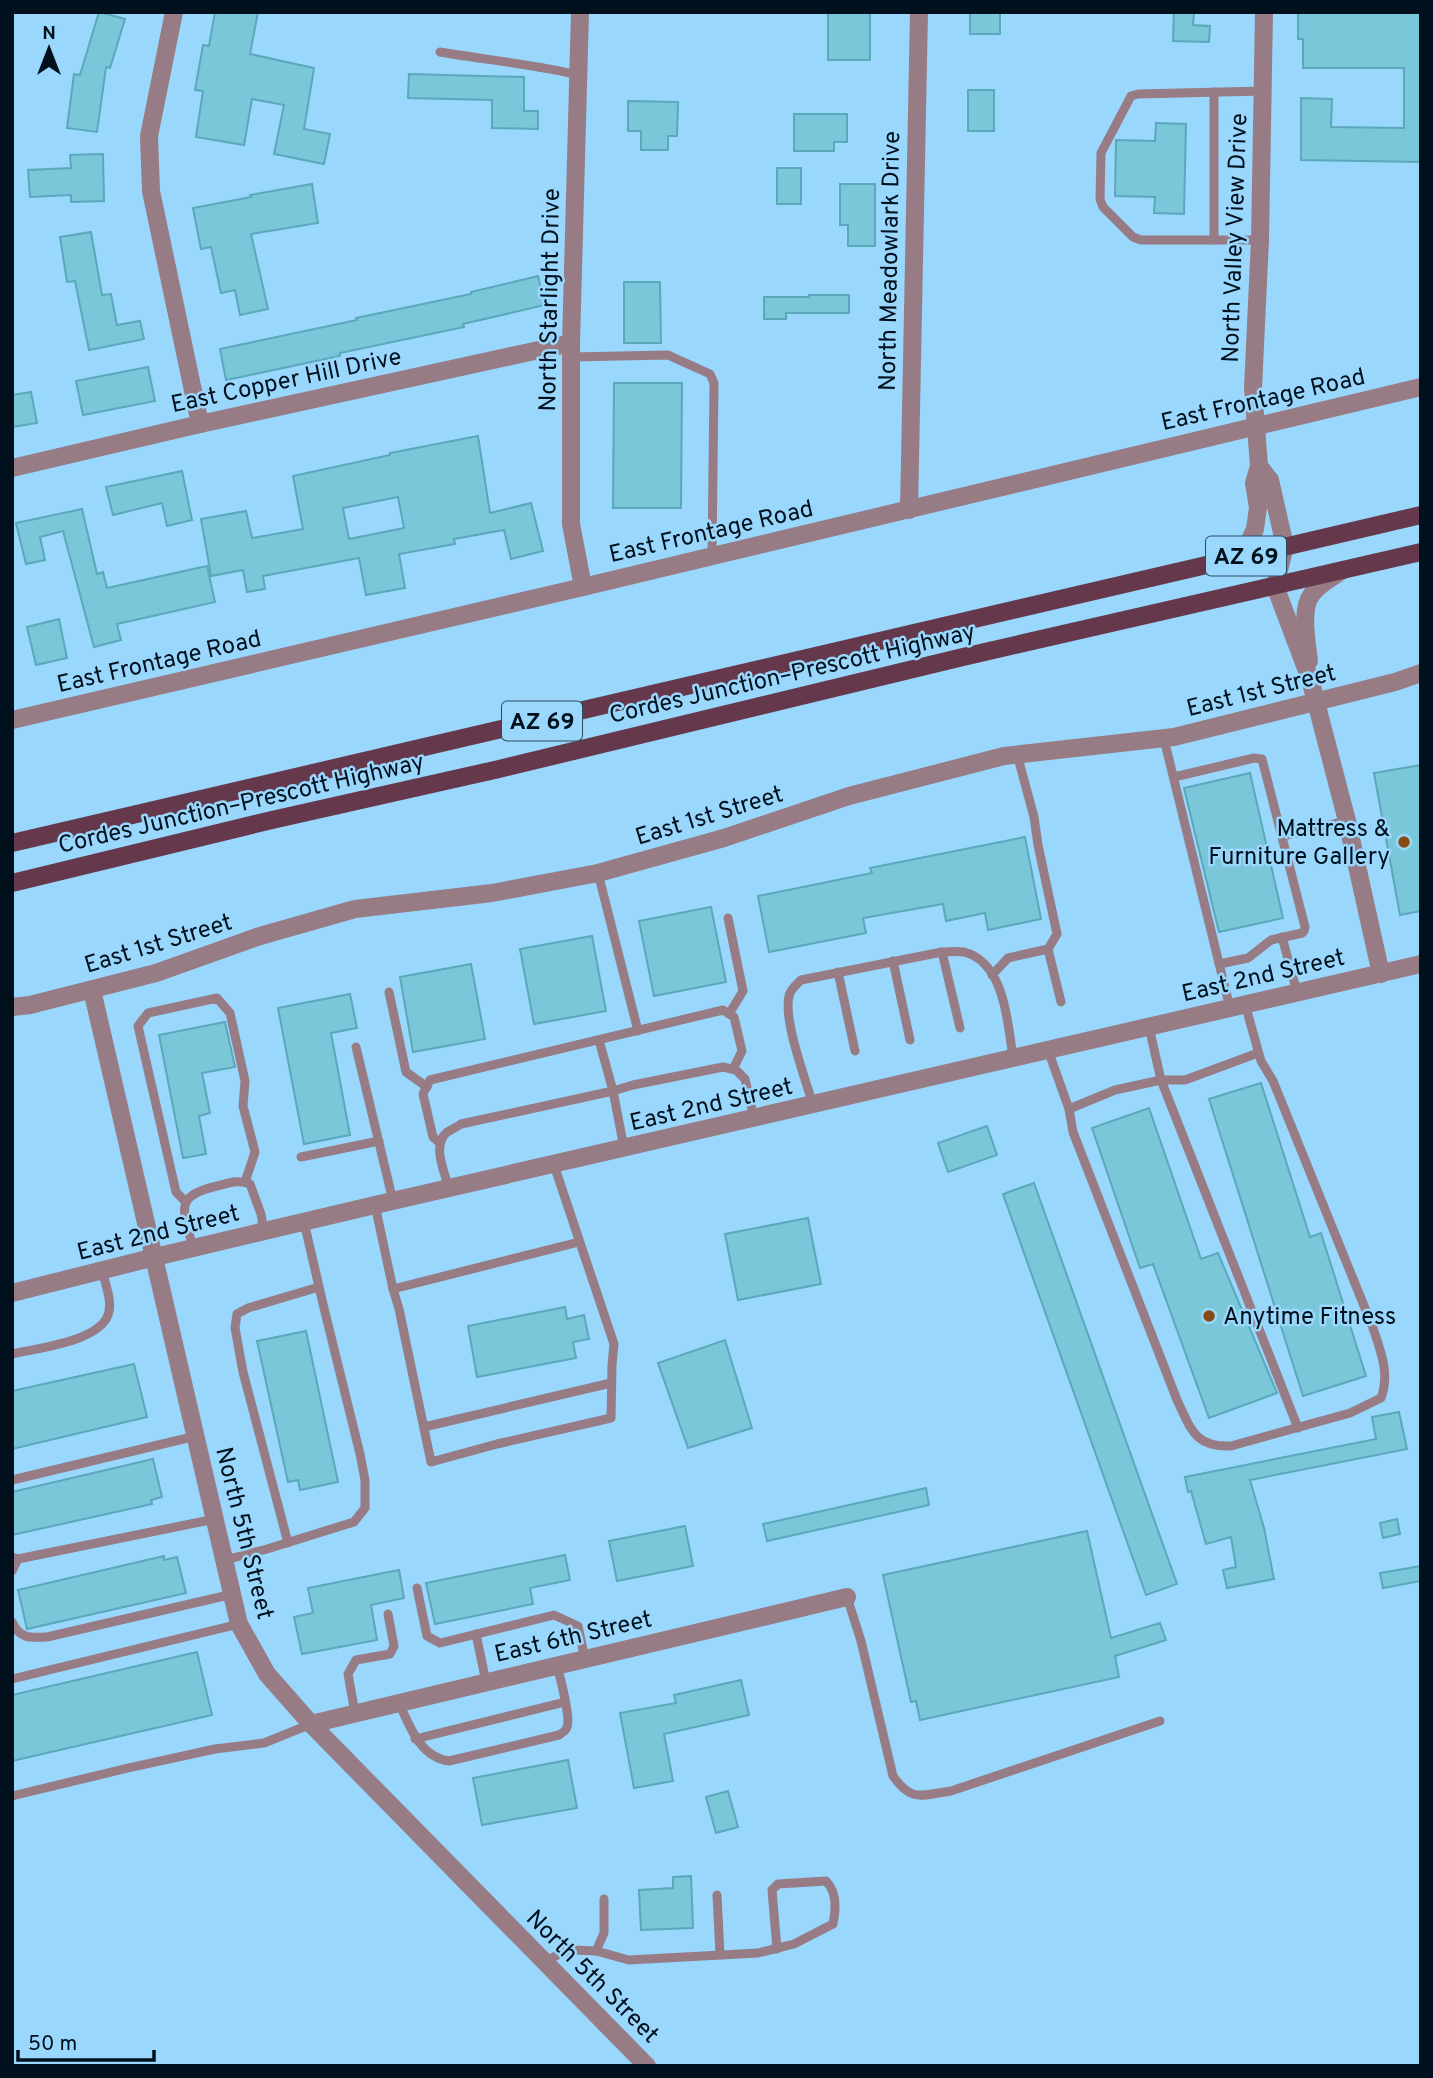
<svg xmlns="http://www.w3.org/2000/svg" width="1433" height="2078" font-family="Overpass,sans-serif">
<style>
.building{fill:#7ac7da;stroke:#5aa8ba;stroke-width:2;fill-rule:evenodd}
.lines{fill:none;stroke-linecap:round;stroke-linejoin:round}
.lane{stroke:#977c86;stroke-width:9}
.street{stroke:#977c86;stroke-width:18}
.primary{stroke:#66384b;stroke-width:18}
.poi-dot{fill:#894912;stroke:#9ad7fc;stroke-width:2.5}
.labels{text-anchor:middle;stroke-width:5;stroke-linejoin:round;paint-order:stroke}
.shield{fill:#9ad7fc;stroke:#2e4c60;stroke-width:2}
.shield-label{font-size:23px;font-weight:bold;fill:#00101d}
.street-label{font-size:24px;fill:#00101d;stroke:#9ad7fc}
.poi-label{font-size:24px;fill:#00101d;stroke:#9ad7fc;text-anchor:end}
</style>
<rect width="100%" height="100%" fill="#9ad7fc"/>
<g class="building">
<path d="M99 12 125 19 110 68 106 67 97 132 67 128 74 74 80 75Z"/>
<path d="M215 12H258L250 54 314 68 304 129 330 134 324 164 274 154 284 105 252 99 244 145 196 137 203 91 195 90 203 45 209 46Z"/>
<rect x="828" y="12" width="42" height="48"/>
<rect x="970" y="12" width="30" height="22"/>
<path d="M1174 12H1194L1193 25 1210 26 1209 42 1173 41Z"/>
<path d="M1298 12H1421V162L1301 160V98L1332 99 1331 127 1404 128V68H1303V39H1298Z"/>
<path d="M409 74 524 77V111H538V129L492 128V100L408 98Z"/>
<rect x="968" y="90" width="26" height="41"/>
<path d="M628 101 678 102 677 136H668V150H641V131H628Z"/>
<path d="M794 114H847V142H834V151H794Z"/>
<path d="M1156 123 1186 124 1184 214 1154 213 1155 197 1115 196 1116 140 1155 141Z"/>
<path d="M103 154 104 201 71 202V195L30 197 28 170 71 168 70 155Z"/>
<rect x="777" y="168" width="24" height="36"/>
<path d="M312 184 318 223 251 234 268 309 240 315 235 290 221 293 211 247 201 249 193 208 251 197 250 195Z"/>
<path d="M840 184H875V246H848V225H840Z"/>
<path d="M91 232 102 295 111 294 117 325 140 321 144 339 89 350 75 281 67 282 60 237Z"/>
<path d="M538 276 545 305 463 324 464 327 340 353V356L226 380 220 349 357 320 356 318 471 294V292Z"/>
<path d="M624 282H660L661 343H624Z"/>
<path d="M809 295H849V313H786V319H764V297H809Z"/>
<path d="M148 367 155 401 83 415 76 381Z"/>
<path d="M614 383H682L681 508H613Z"/>
<path d="M31 392 37 423 12 427V395Z"/>
<path d="M478 436 490 513 531 503 543 551 511 559 504 530 454 539 455 544 399 554 405 588 366 595 359 558 263 576 265 589 247 592 243 570 211 576 201 519 246 511 252 538 303 529 293 476 390 455V453ZM398 497 404 528 349 539 343 508Z"/>
<path d="M182 471 192 520 167 526 162 503 113 515 106 487Z"/>
<path d="M82 509 97 574 103 572 107 588 207 566 215 602 117 624 121 640 94 647 63 531 40 537 45 560 26 564 16 523Z"/>
<path d="M59 619 67 658 36 665 27 627Z"/>
<path d="M1421 765V911L1400 915 1374 773Z"/>
<path d="M1250 773 1283 918 1219 932 1184 788Z"/>
<path d="M1025 837 1041 919 988 930 985 913 946 921 943 904 863 918 866 933 769 952 758 896 872 873 870 868Z"/>
<path d="M711 907 726 982 654 996 639 921Z"/>
<path d="M592 936 606 1011 534 1024 520 949Z"/>
<path d="M471 964 485 1039 413 1052 400 977Z"/>
<path d="M350 994 357 1028 331 1033 350 1135 304 1144 278 1008Z"/>
<path d="M225 1022 235 1067 202 1073 210 1113 199 1116 206 1154 183 1158 159 1035Z"/>
<path d="M1261 1083 1310 1237 1321 1233 1366 1376 1303 1396 1209 1099Z"/>
<path d="M1149 1108 1201 1259 1218 1253 1277 1393 1209 1418 1153 1264 1140 1268 1092 1128Z"/>
<path d="M987 1126 997 1155 948 1172 938 1143Z"/>
<path d="M1034 1183 1177 1584 1146 1595 1003 1194Z"/>
<path d="M808 1218 821 1284 738 1300 725 1234Z"/>
<path d="M565 1307 567 1319 584 1315 589 1339 573 1342 576 1358 477 1377 468 1326Z"/>
<path d="M306 1331 338 1482 300 1490 298 1480 288 1482 257 1341Z"/>
<path d="M725 1340 752 1428 688 1448 658 1363Z"/>
<path d="M134 1364 147 1417 12 1449V1391Z"/>
<path d="M1399 1412 1407 1449 1250 1480 1264 1528 1274 1579 1227 1588 1223 1570 1236 1567 1231 1537 1206 1544 1191 1491 1188 1492 1185 1477 1376 1439 1372 1417Z"/>
<path d="M153 1459 162 1497 151 1500 152 1504 12 1535V1492Z"/>
<path d="M926 1488 929 1505 767 1541 763 1524Z"/>
<path d="M1397 1519 1400 1534 1383 1538 1380 1523Z"/>
<path d="M685 1526 693 1566 617 1581 609 1541Z"/>
<path d="M1087 1531 1111 1638 1160 1623 1166 1640 1115 1656 1119 1677 920 1720 916 1701 911 1702 883 1575Z"/>
<path d="M565 1555 570 1580 530 1588 533 1604 435 1624 426 1583Z"/>
<path d="M164 1556V1560L177 1557 186 1593 27 1629 18 1590Z"/>
<path d="M1421 1566V1581L1383 1588 1380 1573Z"/>
<path d="M399 1570 404 1598 371 1605 377 1640 302 1654 294 1617 313 1613 308 1588Z"/>
<path d="M197 1652 212 1715 12 1761V1695Z"/>
<path d="M741 1680 749 1715 664 1734 673 1781 634 1788 620 1713 676 1703 674 1695Z"/>
<path d="M568 1760 577 1808 482 1825 473 1778Z"/>
<path d="M728 1791 738 1827 716 1833 706 1797Z"/>
<path d="M691 1876 693 1928 641 1930 639 1890 673 1888V1877Z"/>
</g>
<g class="lines">
<g class="lane">
<path d="M440 52C486 60 533 64 578 75"/>
<path d="M1214 92V240"/>
<path d="M1260 240H1141L1133 237 1103 207 1100 199 1101 153 1131 96 1138 94 1263 91"/>
<path d="M571 357 668 355 710 374 714 383 712 556"/>
<path d="M1164 739 1230 1008"/>
<path d="M1174 777 1254 758 1262 759 1305 927 1304 931 1302 933 1271 940 1248 958 1219 964"/>
<path d="M1282 836 1347 821"/>
<path d="M598 873 638 1031"/>
<path d="M728 918 743 991 729 1014"/>
<path d="M1282 937 1297 992"/>
<path d="M1048 949 1061 1002"/>
<path d="M942 952 960 1028"/>
<path d="M893 961 910 1040"/>
<path d="M838 972 855 1051"/>
<path d="M992 975 1008 958 1048 949 1057 934 1038 845 1034 817 1017 754"/>
<path d="M389 992 406 1072 427 1087"/>
<path d="M1149 1027 1161 1080 1298 1428"/>
<path d="M599 1040 613 1091 633 1085 723 1067 736 1070 745 1079 754 1118"/>
<path d="M356 1047 393 1201"/>
<path d="M1048 1050 1069 1109 1073 1132 1177 1400C1191 1429 1194 1447 1231 1446L1350 1413 1381 1398C1390 1374 1381 1352 1373 1328L1273 1081 1261 1061 1245 1004"/>
<path d="M813 1105C806 1080 781 1016 790 993 792 988 797 984 801 980L942 952C949 952 958 951 964 952 1005 962 1008 1025 1013 1058"/>
<path d="M1069 1109 1115 1090 1161 1080H1185L1258 1053"/>
<path d="M440 1143 433 1137 423 1094 430 1080 723 1010 734 1017 742 1051 733 1069"/>
<path d="M301 1157 379 1141"/>
<path d="M449 1189C445 1173 432 1147 446 1133 450 1130 457 1127 461 1124L613 1091 624 1148"/>
<path d="M186 1202 176 1192 138 1026 148 1013 217 998 230 1013 245 1081 243 1106 255 1152 245 1182"/>
<path d="M375 1205 393 1289 399 1309 431 1462 497 1444 611 1418 612 1365 614 1344 554 1165"/>
<path d="M193 1248C184 1211 172 1196 217 1186 229 1183 238 1179 250 1184L261 1214 264 1231"/>
<path d="M393 1289 579 1242"/>
<path d="M12 1354C37 1348 98 1342 108 1315 113 1302 105 1283 102 1271"/>
<path d="M424 1427 611 1383"/>
<path d="M12 1480 196 1436"/>
<path d="M288 1543 243 1372 235 1328 237 1314 248 1308 319 1287"/>
<path d="M12 1557 18 1559 215 1519"/>
<path d="M225 1560 267 1549 354 1522 365 1508V1480L360 1454 323 1304 304 1222"/>
<path d="M12 1571 18 1559"/>
<path d="M417 1588 427 1636 440 1643 554 1615 578 1626 585 1659"/>
<path d="M847 1597 861 1641 893 1776C912 1803 921 1795 951 1791L1160 1721"/>
<path d="M12 1622C20 1639 30 1638 47 1637L233 1594"/>
<path d="M476 1634 486 1682"/>
<path d="M12 1679 239 1624"/>
<path d="M399 1703C410 1727 420 1757 449 1761L559 1735C562 1733 566 1731 567 1727 571 1717 560 1678 557 1665"/>
<path d="M355 1713 348 1674 356 1660 390 1654 394 1646 388 1614"/>
<path d="M415 1739 565 1702"/>
<path d="M12 1796 128 1768 215 1749 264 1743 311 1724"/>
<path d="M717 1895 720 1955"/>
<path d="M596 1951 604 1933V1899"/>
<path d="M545 1962 559 1954 572 1950 596 1951 629 1960 758 1953 794 1944 833 1924C836 1910 837 1892 826 1881L778 1884 772 1890 777 1949"/>
</g>
<g class="street">
<path d="M174 12 149 136 151 191 200 424"/>
<path d="M580 12 571 343V524L583 587"/>
<path d="M1259 466 1270 480 1285 546 1275 586 1310 679 1347 821 1381 974"/>
<path d="M12 468 200 424 571 343"/>
<path d="M909 510 919 12"/>
<path d="M1242 557 1255 529 1258 508 1254 483 1259 466 1253 388 1260 240 1264 12"/>
<path d="M1309 661C1307 643 1300 609 1312 594 1319 584 1333 577 1343 570"/>
<path d="M12 720 583 587 1421 387"/>
<path d="M92 990 239 1624 267 1674 311 1724 647 2066"/>
<path d="M12 1007 30 1005 156 973 260 936 355 909 492 893 598 873 724 838 849 796 1004 756 1174 737 1395 682 1421 673"/>
<path d="M12 1293 155 1257 375 1205 1421 964"/>
<path d="M311 1724 847 1597"/>
</g>
<g class="primary">
<path d="M12 843 1421 515"/>
<path d="M12 883 272 820 499 769 963 657 1421 552"/>
</g>
</g>
<g class="poi-dot">
<circle cx="1404" cy="842" r="7"/>
<circle cx="1209" cy="1316" r="7"/>
</g>
<g class="labels">
<g class="shield">
<rect x="1206" y="536.5" width="80" height="39" rx="5"/>
<rect x="502" y="701.5" width="80" height="39" rx="5"/>
</g>
<g class="shield-label">
<text x="1246" y="564">AZ 69</text>
<text x="542" y="729">AZ 69</text>
</g>
<g class="street-label">
<text transform="translate(1234 238) rotate(-88)" y="8">North Valley View Drive</text>
<text transform="translate(889 261) rotate(-89)" y="8">North Meadowlark Drive</text>
<text transform="translate(549 300) rotate(-89)" y="8">North Starlight Drive</text>
<text transform="translate(286 380) rotate(-12)" y="8">East Copper Hill Drive</text>
<text transform="translate(1263 399) rotate(-13)" y="8">East Frontage Road</text>
<text transform="translate(711 531) rotate(-13)" y="8">East Frontage Road</text>
<text transform="translate(159 661) rotate(-13)" y="8">East Frontage Road</text>
<text transform="translate(792 673) rotate(-13)" y="8">Cordes Junction–Prescott Highway</text>
<text transform="translate(1261 690) rotate(-14)" y="8">East 1st Street</text>
<text transform="translate(241 803) rotate(-13)" y="8">Cordes Junction–Prescott Highway</text>
<text transform="translate(709 815) rotate(-17)" y="8">East 1st Street</text>
<text transform="translate(158 943) rotate(-17)" y="8">East 1st Street</text>
<text transform="translate(1263 975) rotate(-13)" y="8">East 2nd Street</text>
<text transform="translate(711 1104) rotate(-13)" y="8">East 2nd Street</text>
<text transform="translate(158 1232) rotate(-14)" y="8">East 2nd Street</text>
<text transform="translate(245 1533) rotate(76)" y="8">North 5th Street</text>
<text transform="translate(573 1636) rotate(-13)" y="8">East 6th Street</text>
<text transform="translate(593 1976) rotate(45)" y="8">North 5th Street</text>
</g>
<g class="poi-label">
<text x="1390" y="836">Mattress &amp;<tspan x="1390" dy="28">Furniture Gallery</tspan></text>
<text x="1223" y="1324" text-anchor="start">Anytime Fitness</text>
</g>
</g>
<rect width="1433" height="2078" fill="none" stroke="#00101d" stroke-width="28"/>
<g transform="translate(49 49)" stroke="#9ad7fc" stroke-width="5" paint-order="stroke">
<path d="M0-5L12 26L0 18L-12 26Z" fill="#00101d"/>
<text y="-10" font-size="19" font-weight="bold" text-anchor="middle" fill="#00101d">N</text>
</g>
<path d="M18 2050v10h136v-10" fill="none" stroke="#00101d" stroke-width="3.5"/>
<text x="28" y="2050" font-size="21" fill="#00101d" stroke="#9ad7fc" stroke-width="5" paint-order="stroke">50 m</text>
</svg>
